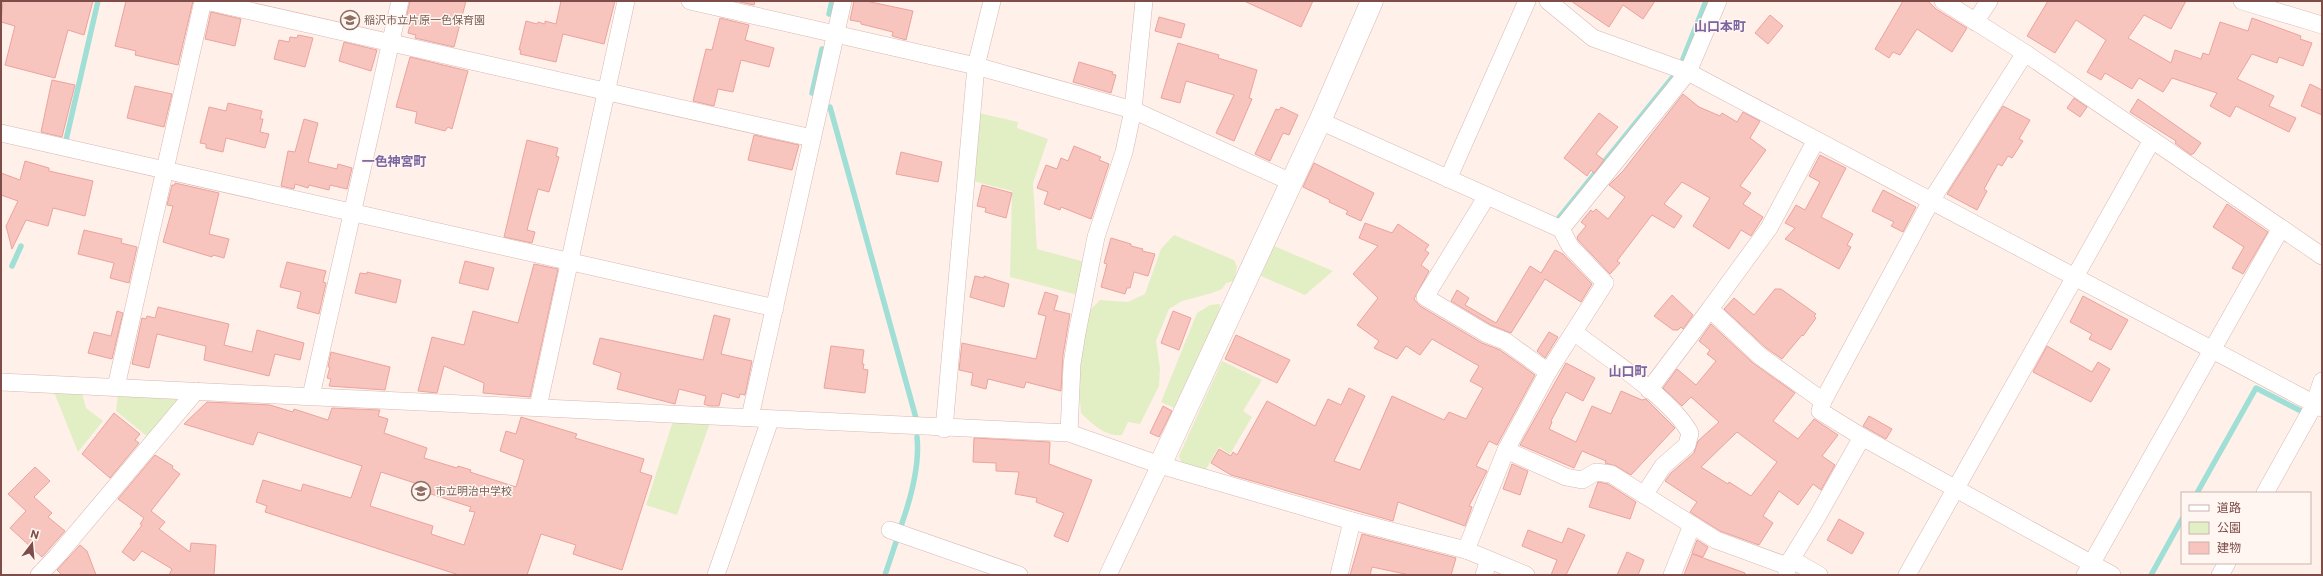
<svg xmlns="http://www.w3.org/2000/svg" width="2323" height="576" font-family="Commissioner,'Noto Sans JP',sans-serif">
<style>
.green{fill:#e2efc5}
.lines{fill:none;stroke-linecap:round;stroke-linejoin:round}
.stream{stroke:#a0dfd6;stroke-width:5.5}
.building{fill:#f7c4be;stroke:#eca39c;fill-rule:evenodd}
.minor-casing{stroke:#d8b8b2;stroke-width:18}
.tertiary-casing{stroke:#d8b8b2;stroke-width:23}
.minor{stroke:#fff;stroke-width:17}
.tertiary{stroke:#fff;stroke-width:22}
.labels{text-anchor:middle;stroke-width:3;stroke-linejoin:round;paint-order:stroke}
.education-label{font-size:11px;fill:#785e54;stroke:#fff6f2;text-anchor:start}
.quarter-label{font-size:13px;font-weight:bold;fill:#7b65a0;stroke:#fff6f2}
</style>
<rect width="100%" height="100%" fill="#fff0ea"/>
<g class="green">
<path d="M979 113 1018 122 1017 128 1048 139 1033 183 1037 249 1085 262 1078 295 1010 277 1012 191 973 181Z"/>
<path d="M1174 235 1234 260 1237 267 1234 281 1226 283 1222 289 1212 293 1182 301 1169 309 1156 341 1160 368 1159 386 1140 424 1128 422 1122 435C1106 437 1092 424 1081 413L1077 363 1090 310 1100 300 1128 302 1145 294 1161 249Z"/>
<path d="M1274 246 1333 271 1305 295 1261 276Z"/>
<path d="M1220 304 1219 316 1176 409 1161 402 1197 313 1210 305Z"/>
<path d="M1222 361 1262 380 1243 411 1252 417 1230 454 1219 447 1205 471 1182 464 1179 456Z"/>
<path d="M54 392 82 393 86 408 103 421 78 452Z"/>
<path d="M118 394 173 397 180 404 149 438 116 411Z"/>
<path d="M673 421 710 423 677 515 646 505Z"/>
</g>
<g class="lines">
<g class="stream">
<path d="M829 14 832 1"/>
<path d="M1683 59 1706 1"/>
<path d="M815 94 812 93 822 49"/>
<path d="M830 107 916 418"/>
<path d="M66 140 98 1"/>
<path d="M1558 219 1672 78"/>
<path d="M12 266 21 246"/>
<path d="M2197 493 2256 388 2301 411"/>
<path d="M901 526C911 498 920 466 917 437"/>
<path d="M885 575 897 539"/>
<path d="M2151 575 2182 519"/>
</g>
</g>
<g class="building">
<path d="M3 1H93L84 35 68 30 55 78 5 65 15 26 1 22Z"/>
<path d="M126 1H193L178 65 135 55 136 51 115 46Z"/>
<path d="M410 1H466L454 47 415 38 416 35 408 33 410 25 405 23Z"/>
<path d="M561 1H615L604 44 563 34 556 62 520 54 521 50H519L526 21 537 24 538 22 545 24V21L556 24Z"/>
<path d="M735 1H755L754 5Z"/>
<path d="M854 1H866L913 11 906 40 892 36 893 32 861 24V22L850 20Z"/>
<path d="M1244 1H1313L1301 27Z"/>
<path d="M1571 1H1655L1643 19 1623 5 1609 27Z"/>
<path d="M1903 1H1928L1936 9 1967 28 1952 52 1917 29 1900 55 1893 52 1889 58 1875 49Z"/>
<path d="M2048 1H2186L2171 29 2144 15 2128 38 2171 63 2175 50 2201 59 2203 53 2209 55 2220 22 2248 31 2252 18 2301 36 2300 39 2312 43 2303 66 2279 57 2277 63 2252 54 2237 79 2274 96 2269 106 2296 118 2289 132 2236 106 2230 117 2210 106 2217 93 2172 78 2163 92 2139 78 2132 89 2105 73 2101 80 2087 72 2106 40 2076 20 2055 53 2027 36Z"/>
<path d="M211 12 241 19 235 46 205 39Z"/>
<path d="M1770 15 1783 26 1768 44 1755 33Z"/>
<path d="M1159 17 1185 24 1181 38 1155 31Z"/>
<path d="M720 18 749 25 745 40 774 48 769 67 741 60 733 92 718 89 714 106 693 101 706 49 712 50Z"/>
<path d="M298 35 313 38 305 67 274 59 279 40 289 42 290 37 297 38Z"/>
<path d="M344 42 377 50 371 71 339 61Z"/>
<path d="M1178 43 1219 55 1218 58 1257 70 1249 98 1252 99 1234 141 1216 133 1234 95 1186 81 1180 103 1161 98Z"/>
<path d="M410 57 468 71 452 129 448 127 445 131 415 123 417 112 396 107Z"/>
<path d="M1079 62 1113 72 1112 74 1116 75 1111 93 1073 82Z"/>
<path d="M52 80 75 85 62 137 41 132Z"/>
<path d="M2310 84 2322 90V115L2301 106Z"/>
<path d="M135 86 172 94 164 127 127 118Z"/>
<path d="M1683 94 1699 107 1720 116 1722 113 1737 122 1743 112 1760 121 1750 138 1766 150 1740 186 1751 193 1743 204 1763 217 1751 236 1741 230 1729 249 1693 226 1710 198 1682 182 1664 204 1682 216 1674 228 1652 215 1617 261 1620 263 1610 274 1578 240 1577 237 1586 226 1581 222 1591 210 1593 212 1596 209 1608 219 1625 197 1609 185 1623 171Z"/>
<path d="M2074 98 2087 107 2080 117 2067 108Z"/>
<path d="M2138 99 2201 143 2194 153 2191 155 2175 143 2176 141 2130 112Z"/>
<path d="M228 103 262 111 260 119H263L260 132 269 134 265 148 226 138 223 152 206 148V144L200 143 209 107 226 111Z"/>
<path d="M2003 106 2030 120 2019 139 2023 141 2012 158 2008 156 2002 166 1998 164 1984 189 1987 191 1977 210 1947 194Z"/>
<path d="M1281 107 1298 115 1289 135 1283 133 1270 161 1255 154 1276 109 1279 110Z"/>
<path d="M1599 113 1618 127 1596 154 1604 160 1594 173 1591 170 1587 176 1564 158Z"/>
<path d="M304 119 318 123 308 162 337 169 338 164 352 168 347 189 330 185 329 190 309 185 308 188 295 184 294 189 281 186 288 151 295 152Z"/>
<path d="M754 135 799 145 792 170 748 160Z"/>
<path d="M527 140 558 148 556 156 559 157 549 192 538 189 527 230 535 232 532 243 504 237Z"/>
<path d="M1074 146 1101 157 1099 160 1109 164 1091 219 1061 207 1060 210 1044 204 1048 192 1037 188 1046 165 1057 169 1061 158 1068 161Z"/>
<path d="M901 152 942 162 938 182 896 174Z"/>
<path d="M1820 155 1846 168 1821 217 1853 234 1847 245 1851 247 1839 269 1785 239 1795 228 1785 223 1796 205 1805 210 1820 182 1809 176Z"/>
<path d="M25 161 49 168V171L93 181 85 216 53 208 48 226 26 220 12 249 6 226 18 201 1 195V173L20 180Z"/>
<path d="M1314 163 1374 193 1361 221 1346 214 1348 211 1329 202 1330 200 1303 187Z"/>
<path d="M175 183 219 193 209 234 229 239 224 258 213 255 212 257 163 242 173 206 167 205 172 185H175Z"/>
<path d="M982 185 1012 193 1006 218 985 212 986 208 977 206Z"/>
<path d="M1883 190 1916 207 1903 232 1891 226 1894 222 1872 211Z"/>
<path d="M2227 204 2268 232 2243 274 2232 268 2244 247 2213 227Z"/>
<path d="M1365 223 1392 233 1398 224 1429 245 1425 250 1429 253 1421 265 1429 271 1414 299 1420 306 1482 343 1500 350 1535 375 1497 445 1489 441 1476 466 1487 471 1469 506 1472 507 1465 526 1398 502 1393 521 1231 475 1211 463 1219 449 1231 456 1233 452 1237 455 1267 401 1315 426 1328 399 1341 405 1349 388 1365 396 1334 461 1360 470 1392 396 1444 420 1449 412 1466 419 1483 388 1470 381 1479 366 1432 339 1420 355 1406 346 1397 359 1374 348 1379 341 1357 325 1378 298 1353 274 1378 246 1359 238Z"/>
<path d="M84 230 122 239 121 243 137 247 129 283 110 278 114 263 78 254Z"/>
<path d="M1111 238 1131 244V246L1143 249 1142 251 1155 254 1148 276 1134 272 1130 288H1127L1125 294 1101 287 1107 264 1104 263Z"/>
<path d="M1555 250 1563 254 1592 284 1581 302 1545 279 1511 333 1491 325 1451 301 1457 290 1469 298 1465 305 1496 323 1530 266 1541 273Z"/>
<path d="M465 261 494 268 488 290 459 283Z"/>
<path d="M287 262 326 271 323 282 326 283 319 314 297 308 301 292 280 287Z"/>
<path d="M534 264 558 269 530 397 483 393 484 383 444 366 437 393 418 391 432 337 464 345 473 311 518 323Z"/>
<path d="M367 272 401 280 396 303 355 293 360 273 367 274Z"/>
<path d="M975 276 984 278V276L1009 284 1004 307 970 297Z"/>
<path d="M1775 289H1781L1816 314 1814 316 1816 318 1803 336 1802 335 1782 359 1766 348 1724 309 1734 298 1754 315Z"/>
<path d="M1045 292 1058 296 1054 310 1070 314 1063 355 1061 391 1026 382 1024 388 988 379 986 389 971 385 973 373 959 370 962 343 1036 359 1046 316 1038 314Z"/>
<path d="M1672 295 1693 315 1683 329 1681 327 1678 330H1673L1654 316Z"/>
<path d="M2083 296 2128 320 2111 350 2089 339 2092 334 2070 322Z"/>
<path d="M158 307 229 324 224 345 252 352 257 330 304 343 300 360 275 354 269 376 204 360 206 346 157 334 149 368 132 364 142 318 146 319 147 316 155 318Z"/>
<path d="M117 311 123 313 112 359 88 353 94 332 111 336Z"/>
<path d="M1173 311 1191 318 1179 350 1161 343Z"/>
<path d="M714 315 730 319 721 354 752 361 745 395 740 394 739 398 722 393 719 406H709L704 404 706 396 679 389 675 404 617 389 621 373 593 364 600 338 703 360Z"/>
<path d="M1711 324 1753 363 1795 393 1773 421 1798 439 1814 419 1838 435 1822 456 1835 465 1821 490 1813 484 1798 505 1779 491 1763 516 1773 523 1759 545 1720 531 1690 512 1697 502 1665 481 1671 473 1694 453 1698 441 1719 422 1691 397 1682 406 1663 388 1677 369 1696 385 1716 361 1707 354 1710 350 1699 341ZM1737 432 1777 462 1751 496 1729 482 1728 484 1701 467Z"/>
<path d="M1549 332 1558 337 1545 358 1537 351Z"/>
<path d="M1236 335 1290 360 1277 383 1225 359Z"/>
<path d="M831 346 864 350 862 364H864L863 369 868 370 865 393 824 388Z"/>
<path d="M2047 346 2092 372 2098 362 2110 369 2091 402 2033 372Z"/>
<path d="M331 352 390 367 385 390 329 386 331 379 327 378 330 367H328Z"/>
<path d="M1566 363 1595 378 1583 401 1566 392 1551 421 1552 422 1549 429 1576 442 1592 406 1611 414 1621 391 1642 400 1646 399 1675 428 1631 475 1616 466 1605 463 1606 461 1582 451 1574 468 1520 445Z"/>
<path d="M207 402 270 405 293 412 294 409 328 420 332 408 380 410 378 416 388 419 384 433 427 448 424 458 457 468 458 466 471 470 470 472 516 487 524 460 500 451 506 431 516 434 521 417 577 434 575 438 644 459 640 472 652 476 622 570 573 554 576 545 541 534 527 575H459L265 512 267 506 256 502 263 480 301 491 303 484 351 498 362 466 258 432 253 445 184 424ZM381 472 427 487 425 492 471 507 469 511 475 512 464 545 431 534 433 526 370 506Z"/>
<path d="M1163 406 1172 411 1159 437 1150 433Z"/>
<path d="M114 413 140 434 135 440 139 443 110 478 82 454Z"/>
<path d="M1869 416 1892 429 1886 439 1863 426Z"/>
<path d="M974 438 1050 442 1049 464 1092 480 1068 542 1054 536 1064 513 1036 502 1037 498 1015 494 1019 472 996 471V463L973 462Z"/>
<path d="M155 455 173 466 172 468 180 474 151 511 165 522 159 529 190 552 191 543 216 545 214 575H169L172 569 142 551 134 561 122 552 142 525 140 524 144 518 118 499Z"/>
<path d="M1512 464 1528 471 1520 495 1503 489Z"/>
<path d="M35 467 50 481 34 497 52 513 48 517 65 531 42 557 10 528 26 511 8 494Z"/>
<path d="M1598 482 1608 484 1636 502 1630 519 1589 507Z"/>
<path d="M1839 519 1864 533 1852 554 1827 540Z"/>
<path d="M1568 528 1585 535 1566 575H1551L1557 560 1522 546 1528 530 1562 543Z"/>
<path d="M1362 534 1456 558 1451 575H1410L1372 567 1370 575H1350Z"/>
<path d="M1697 540 1708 547 1703 557 1692 553Z"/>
<path d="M80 545 87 551 96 575H62L57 570Z"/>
<path d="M1627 552 1644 560 1638 575H1617Z"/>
<path d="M1692 554 1745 573V575H1684Z"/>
</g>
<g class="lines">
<g class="minor-casing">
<g id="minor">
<path d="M206 1 812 138"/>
<path d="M690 1 976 66 1133 110 1291 182"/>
<path d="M1548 1 1593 38 1688 72 2322 408"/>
<path d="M1943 1 2025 53 2322 256"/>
<path d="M2242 1 2322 25"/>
<path d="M1975 22 1989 1"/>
<path d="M2025 53 1931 201 1823 401 1820 411 1862 437 2112 575"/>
<path d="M1320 121 1561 229 1570 246 1605 283 1548 372 1506 450 1466 550"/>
<path d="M1 133 775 308"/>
<path d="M1816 140 1769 228 1710 309 1760 356 1823 401"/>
<path d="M1448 179 1527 1"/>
<path d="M1487 196 1425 297 1487 334 1505 341 1548 372"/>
<path d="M1561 229 1688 72 1718 1"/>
<path d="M1574 332C1606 357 1671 398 1690 433L1687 445 1663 466 1644 495"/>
<path d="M1 382 1069 433 1160 465 1352 521 1466 550 1526 575"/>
<path d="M116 387 203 1"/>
<path d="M1649 390 1710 309"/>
<path d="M311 396 400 1"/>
<path d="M538 407 626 1"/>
<path d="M750 417 843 1"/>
<path d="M944 429 976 66 992 1"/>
<path d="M1069 433 1072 364 1077 333 1096 237 1124 152 1133 110 1144 1"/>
<path d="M1506 450 1566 477 1582 480 1596 472 1611 474 1716 540 1787 566"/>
<path d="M2265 493 2314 405 2322 381"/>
<path d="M890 530 1019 575"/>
<path d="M1791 559 1819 575"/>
<path d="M39 575 57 556 196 391"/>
<path d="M716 575 770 420"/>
<path d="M1108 575 1160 465"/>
<path d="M1339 575 1352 521"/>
<path d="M1484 575 1489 560"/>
<path d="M1672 575 1692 525"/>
<path d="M1787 575V566L1817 517 1862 437"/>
<path d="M1907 575 2152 140"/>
<path d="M2085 575 2281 228"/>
<path d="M2220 575 2227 563"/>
</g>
</g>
<g class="tertiary-casing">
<path id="tertiary" d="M1160 465 1320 121 1372 1"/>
</g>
<use href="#minor" class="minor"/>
<use href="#tertiary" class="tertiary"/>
</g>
<defs>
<g id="school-ring" transform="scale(1)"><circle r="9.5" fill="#fff6f2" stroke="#8d6e63" stroke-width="1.5"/><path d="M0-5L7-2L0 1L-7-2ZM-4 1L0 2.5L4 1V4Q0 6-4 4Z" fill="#8d6e63"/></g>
</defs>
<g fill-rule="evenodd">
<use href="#school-ring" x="350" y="20"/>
<use href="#school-ring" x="421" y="491"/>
</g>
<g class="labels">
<g class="education-label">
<text x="364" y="24">稲沢市立片原一色保育園</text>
<text x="435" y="495">市立明治中学校</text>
</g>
<g class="quarter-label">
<text x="1720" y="31">山口本町</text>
<text x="394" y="166">一色神宮町</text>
<text x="1628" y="376">山口町</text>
</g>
</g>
<rect width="2323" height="576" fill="none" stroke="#7e4c49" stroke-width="4"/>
<rect x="2181" y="492" width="130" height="72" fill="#fff6f2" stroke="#cbb2ae"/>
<rect x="2189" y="505" width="20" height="6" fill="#ffffff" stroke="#cbb2ae"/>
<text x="2217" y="512" font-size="12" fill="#7e4c49">道路</text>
<rect x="2189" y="522" width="20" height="12" fill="#e2efc5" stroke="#cbb2ae"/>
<text x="2217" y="532" font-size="12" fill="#7e4c49">公園</text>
<rect x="2189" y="542" width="20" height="12" fill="#f7c4be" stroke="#cbb2ae"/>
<text x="2217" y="552" font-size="12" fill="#7e4c49">建物</text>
<g transform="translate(32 544) rotate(16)" stroke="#fff6f2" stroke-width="3" paint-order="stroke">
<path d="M0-3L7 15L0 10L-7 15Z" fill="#7e4c49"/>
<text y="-6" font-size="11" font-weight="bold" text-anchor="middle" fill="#7e4c49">N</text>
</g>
</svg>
